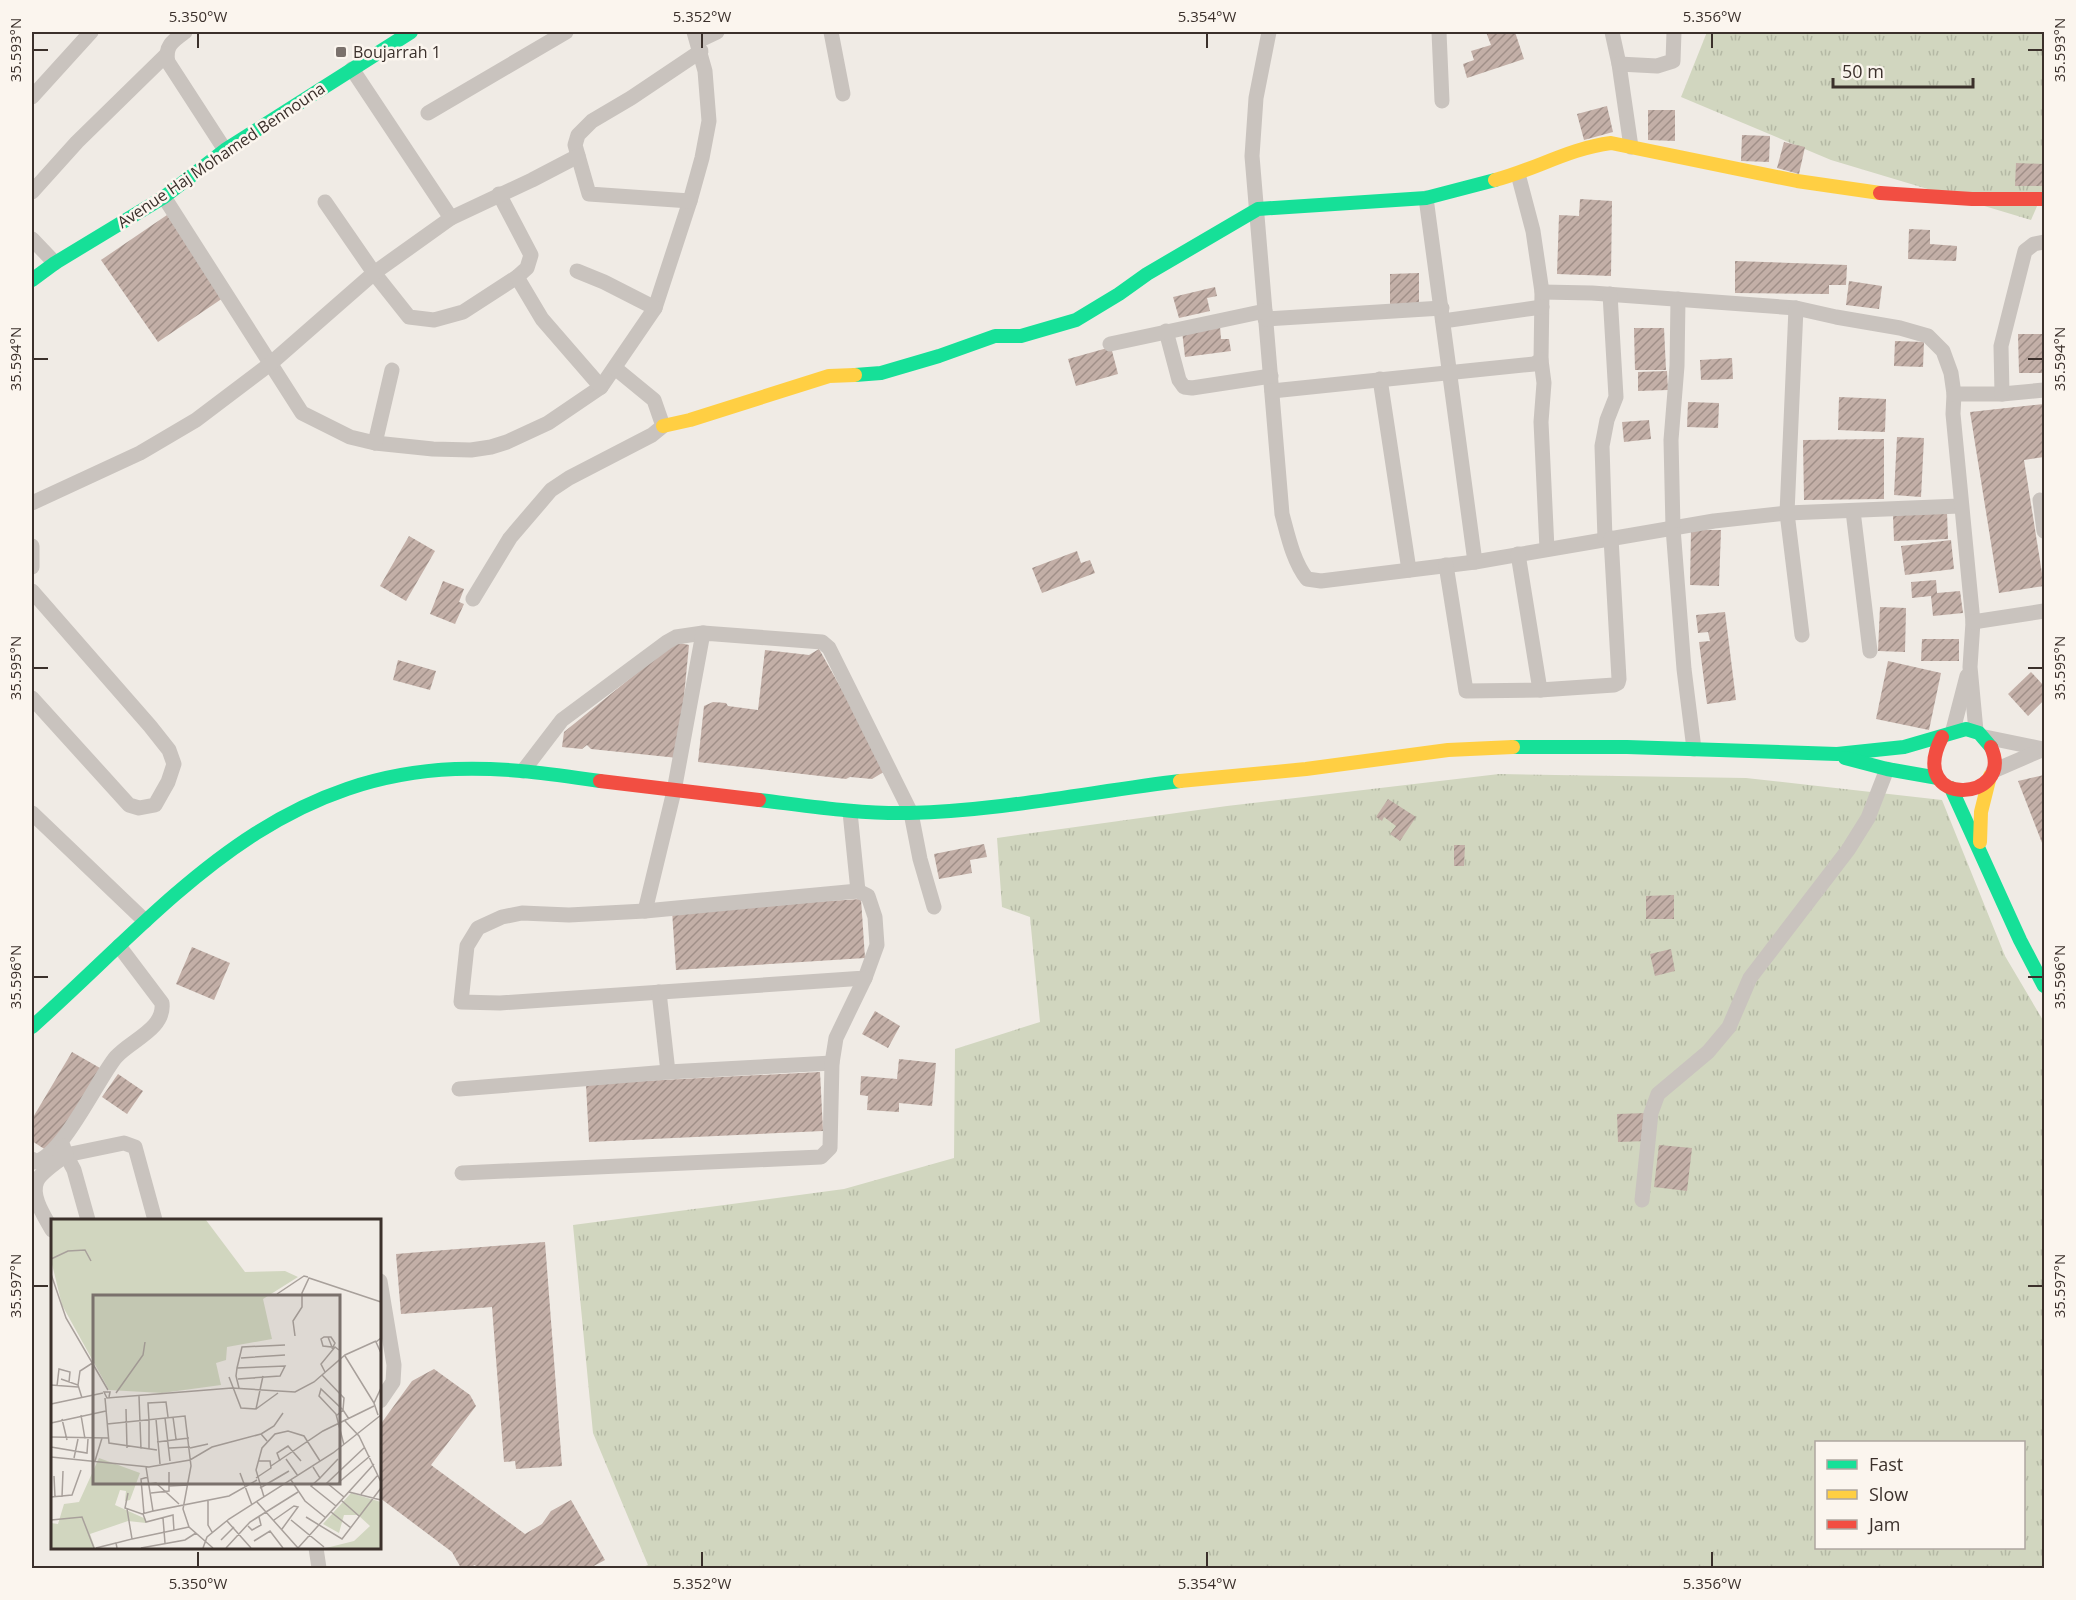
<svg xmlns="http://www.w3.org/2000/svg" width="2076" height="1600" font-family="'Open Sans',sans-serif">
<style>
.grass{fill:url(#grass-tufts);fill-rule:evenodd}
.building{fill:url(#building-hatch)}
.lines{fill:none;stroke-linecap:round;stroke-linejoin:round}
.street{stroke:#c9c3be;stroke-width:15}
.fast{stroke:#16e098;stroke-width:14}
.slow{stroke:#ffcf43;stroke-width:14}
.jam{stroke:#f24e42;stroke-width:14}
.ticks{fill:none;stroke:#3b302b;stroke-width:2}
.poi-dot{fill:#7a716c;stroke:#fbf5ee;stroke-width:2}
.labels{text-anchor:middle;stroke-width:5;stroke-linejoin:round;paint-order:stroke}
.poi-label{font-size:16px;fill:#3b302b;stroke:#fbf5ee;text-anchor:start}
.street-label{font-size:16px;fill:#3b302b;stroke:#fbf5ee}
.inset-road{fill:none;stroke:#a8a09b;stroke-width:1.5}
.view{fill:#7a716c;fill-opacity:0.15;stroke:#7a716c;stroke-width:3}
.inset-edge{fill:none;stroke:#3b302b;stroke-width:3}
.neatline{fill:none;stroke:#3b302b;stroke-width:2}
.ticks-label{font-size:15px;text-anchor:middle;fill:#3b302b}
</style>
<defs>
<pattern id="grass-tufts" width="24" height="20" patternUnits="userSpaceOnUse" patternTransform="scale(1.5)"><rect width="24" height="20" fill="#d1d6bf"/><path d="M3 7l-1-3M5 7V3M7 7l1-3M15 17l-1-3M17 17v-4M19 17l1-3" fill="none" stroke="#b4b8a4"/></pattern>
<pattern id="building-hatch" width="6" height="6" patternUnits="userSpaceOnUse" patternTransform="scale(1.5)"><rect width="6" height="6" fill="#c3afa7"/><path d="M-1 1l2-2M0 6l6-6M5 7l2-2" fill="none" stroke="#a08f88"/></pattern>
</defs>
<rect width="100%" height="100%" fill="#f0ebe5"/>
<g class="grass">
<path d="M1707 32H2044V190L2031 220 1831 160 1681 97Z"/>
<path d="M1499 774 1746 778 1942 800 2005 956 2044 1022V1568H640L648 1565 593 1433 573 1225 844 1189 954 1158 955 1049 1040 1022 1030 917 1002 907 997 838 1227 806ZM1816 1442H2024V1548H1816Z"/>
</g>
<g class="building">
<path d="M1486 32H1515L1524 59 1467 78 1463 64 1474 60 1471 51 1491 45Z"/>
<path d="M1607 106 1613 132 1584 140 1577 114Z"/>
<path d="M1648 110H1675V141L1648 140Z"/>
<path d="M1742 135 1770 136 1769 162 1741 161Z"/>
<path d="M1784 142 1805 147 1799 174 1777 168Z"/>
<path d="M2016 163 2044 164V186H2015Z"/>
<path d="M1580 199 1612 201 1611 276 1557 274 1559 215 1579 216Z"/>
<path d="M167 215 223 298 158 342 101 260Z"/>
<path d="M1909 229 1930 230V244L1957 246 1956 261 1908 259Z"/>
<path d="M1735 261 1847 265 1846 285H1829V294L1735 293Z"/>
<path d="M1419 273V305H1390V274Z"/>
<path d="M1849 281 1882 286 1879 309 1846 305Z"/>
<path d="M1215 287 1217 296 1207 298 1210 311 1179 318 1173 297Z"/>
<path d="M1220 326 1221 339H1229L1231 351 1185 357 1182 331Z"/>
<path d="M1634 328H1664L1666 370H1635Z"/>
<path d="M2018 334H2044V373H2019Z"/>
<path d="M1895 341 1924 342 1923 367 1894 366Z"/>
<path d="M1111 347 1118 374 1076 386 1068 359Z"/>
<path d="M1732 358 1733 379 1701 380 1700 360Z"/>
<path d="M1667 371 1668 390 1638 391V372Z"/>
<path d="M1839 397 1886 399 1885 432 1838 430Z"/>
<path d="M1688 402 1719 403 1718 428 1687 427Z"/>
<path d="M2044 404V457L2024 460 2044 586 1999 593 1970 412Z"/>
<path d="M1649 420 1651 439 1624 442 1622 422Z"/>
<path d="M1897 437 1924 438 1921 497 1894 495Z"/>
<path d="M1884 439V499L1804 500 1803 440Z"/>
<path d="M1947 512 1948 539 1894 541 1893 515Z"/>
<path d="M1691 530H1721L1719 586 1690 585Z"/>
<path d="M409 536 435 551 406 601 380 586Z"/>
<path d="M1951 540 1954 569 1905 575 1901 546Z"/>
<path d="M1077 551 1081 563 1090 560 1095 573 1042 593 1032 568Z"/>
<path d="M1936 580 1937 593 1960 591 1963 613 1933 616 1931 596 1912 598 1911 582Z"/>
<path d="M443 581 464 589 459 602 464 604 455 624 430 614Z"/>
<path d="M1880 607 1906 608 1905 652 1878 651Z"/>
<path d="M1725 612 1736 700 1707 704 1699 642 1710 641 1708 632 1698 633 1696 615Z"/>
<path d="M1922 639H1959V661H1921Z"/>
<path d="M675 642 689 645 678 758 591 749 587 745 582 749 562 747 564 732Z"/>
<path d="M819 649 887 770 872 779 850 777 846 779 698 762 704 706 713 702 726 703 728 706 758 710 765 650 809 655Z"/>
<path d="M398 660 436 671 430 690 393 680Z"/>
<path d="M1888 661 1941 673 1929 730 1876 719Z"/>
<path d="M2031 672 2044 686V700L2028 716 2008 694Z"/>
<path d="M2044 775V848L2018 781Z"/>
<path d="M1388 799 1416 817 1400 841 1390 834 1396 826 1384 817 1382 821 1376 817Z"/>
<path d="M984 844 987 857 970 860 972 873 939 879 934 854Z"/>
<path d="M1454 845H1465L1464 866H1454Z"/>
<path d="M1674 895V919H1646V896Z"/>
<path d="M861 899 865 958 676 970 672 911Z"/>
<path d="M192 947 230 963 214 1000 176 984Z"/>
<path d="M1671 949 1675 971 1655 976 1650 954Z"/>
<path d="M875 1011 900 1026 888 1048 862 1034Z"/>
<path d="M72 1052 100 1068 49 1152 32 1141V1119Z"/>
<path d="M899 1059 936 1063 932 1106 899 1103V1112L867 1110 868 1096 860 1095 861 1076 897 1079Z"/>
<path d="M820 1072 823 1131 589 1142 586 1084Z"/>
<path d="M118 1074 143 1091 127 1114 102 1097Z"/>
<path d="M1647 1113V1141L1618 1142 1617 1114Z"/>
<path d="M1659 1145 1692 1148 1687 1191 1654 1187Z"/>
<path d="M545 1242 562 1466 516 1469 515 1461 504 1462 492 1307 401 1314 396 1254Z"/>
<path d="M434 1369 470 1395 476 1406 431 1465 525 1534 542 1524 551 1511 571 1500 605 1560 590 1568H477L475 1565 468 1568H461L452 1552 380 1498V1425L412 1381Z"/>
</g>
<g class="lines">
<g class="street">
<path d="M185 32C174 40 164 46 168 62L225 150"/>
<path d="M831 32 843 94"/>
<path d="M1269 32 1256 98 1252 156 1282 514C1288 536 1293 561 1307 579L1321 581 1475 562 1714 521 1787 513 1960 506"/>
<path d="M1439 32 1442 101"/>
<path d="M1612 32 1619 64 1631 147"/>
<path d="M698 41 717 32"/>
<path d="M1619 64 1657 66 1673 61 1674 32"/>
<path d="M352 69 451 218"/>
<path d="M32 97 91 32"/>
<path d="M428 113 566 32"/>
<path d="M1518 174 1533 231 1542 292 1541 360 1544 383 1541 422 1547 549"/>
<path d="M32 192 77 142 167 54"/>
<path d="M164 197 302 413 350 437 375 443 433 449 471 450 491 447 507 442 548 423 601 387 655 308 690 201 702 158 709 121 705 71 694 32"/>
<path d="M1426 198 1475 562"/>
<path d="M690 201 589 194 575 145 578 135 592 121 631 98 701 51"/>
<path d="M325 202 374 273 409 317 434 320 463 312 517 277 527 268 531 255 499 194"/>
<path d="M32 239 55 263"/>
<path d="M577 271 604 282 655 308"/>
<path d="M517 277 542 319 601 387"/>
<path d="M1542 292 1592 293 1796 308 1836 317 1900 328 1928 336 1943 351 1951 373 1954 394 1953 414 1973 622 1970 667 1976 731"/>
<path d="M1678 299 1677 366 1671 440 1673 528 1684 669 1694 749"/>
<path d="M1796 308 1787 513 1802 635"/>
<path d="M1265 319 1442 308"/>
<path d="M1443 321 1542 307"/>
<path d="M1166 331 1179 380 1184 387 1192 388 1271 376"/>
<path d="M1110 344 1265 311"/>
<path d="M1380 379 1409 570"/>
<path d="M1272 391 1534 364 1541 360"/>
<path d="M1954 394H2002L2044 390"/>
<path d="M2002 394 2001 346 2025 251 2034 244 2044 242"/>
<path d="M375 443 392 370"/>
<path d="M2040 500 2044 531"/>
<path d="M32 503 140 453 196 420 270 364 374 273 451 218 532 180 578 156"/>
<path d="M1853 511 1870 651"/>
<path d="M1605 539 1602 446 1607 420 1616 397 1610 294"/>
<path d="M32 546V567"/>
<path d="M1518 554 1540 690"/>
<path d="M1446 565 1466 691 1540 690 1614 685 1618 683 1619 679 1611 538"/>
<path d="M32 591 150 726 169 750 174 764 168 782 155 805 139 808 129 805 32 698"/>
<path d="M473 599 510 538 551 490 569 478 652 435 663 426 654 400 615 368"/>
<path d="M1973 622 2044 611"/>
<path d="M1953 730 1967 676"/>
<path d="M1985 737 2043 749"/>
<path d="M523 771 562 720 667 642 676 637 703 633"/>
<path d="M1993 771 2044 749"/>
<path d="M850 812 858 891 868 896 875 917 877 945 865 978 500 1003 461 1002 467 946 478 928 502 917 522 913 569 915 645 911 858 891"/>
<path d="M32 813 145 921"/>
<path d="M645 911 674 791 703 633 822 642 829 648 911 813 920 859 934 907"/>
<path d="M659 992 668 1072"/>
<path d="M459 1089 668 1072 832 1063"/>
<path d="M32 1159 34 1162C62 1158 98 1078 116 1057 131 1040 165 1029 162 1003L119 946"/>
<path d="M462 1173 821 1157 830 1148 832 1063 836 1038 865 978"/>
<path d="M1642 1200 1651 1113 1658 1094 1708 1052 1729 1027 1750 978 1848 850 1868 818 1887 769"/>
<path d="M88 1220 74 1170 66 1155 124 1143 135 1147 155 1220"/>
<path d="M52 1230C45 1217 30 1196 37 1181 41 1172 57 1162 66 1155L63 1146"/>
<path d="M380 1281 394 1365 393 1382 380 1401"/>
<path d="M316 1548 319 1568"/>
</g>
<g class="fast">
<path d="M32 280 55 263 164 197 225 150 411 32"/>
<path d="M855 375 881 373 939 356 995 336H1021L1076 320 1119 294 1147 274 1258 209 1426 198 1495 180"/>
<path d="M1513 747H1627L1837 754 1904 747 1966 729 1979 733 1991 747"/>
<path d="M1845 758 1887 769 1938 778"/>
<path d="M1951 788 2020 940 2044 986"/>
<path d="M759 800C809 806 859 814 909 813 999 811 1090 792 1180 781"/>
<path d="M32 1027C163 910 265 777 455 769 504 767 552 774 600 781"/>
</g>
<g class="slow">
<path d="M1495 180C1534 170 1570 148 1611 143L1797 181 1880 193"/>
<path d="M663 426 690 420 829 376 855 375"/>
<path d="M1180 781 1306 769 1448 750 1513 747"/>
<path d="M1980 842 1981 812 1990 776"/>
</g>
<g class="jam">
<path d="M1880 193 1972 199H2044"/>
<path d="M1942 737C1905 809 2016 803 1991 747"/>
<path d="M600 781 759 800"/>
</g>
</g>
<path class="ticks" d="M198 33V48M702 33V48M1207 33V48M1712 33V48M33 50H48M2028 50H2043M33 359H48M2028 359H2043M33 668H48M2028 668H2043M33 977H48M2028 977H2043M33 1286H48M2028 1286H2043M198 1552V1567M702 1552V1567M1207 1552V1567M1712 1552V1567"/>
<rect class="poi-dot" x="335" y="46" width="12" height="12" rx="3"/>
<g class="labels">
<g class="poi-label">
<text x="353" y="58">Boujarrah 1</text>
</g>
<g class="street-label">
<text transform="translate(221 155) rotate(-34)" y="6">Avenue Haj Mohamed Bennouna</text>
</g>
</g>
<g transform="translate(51 1219)">
<rect width="330" height="330" fill="#f0ebe5"/>
<path d="M0 1H155L194 53 234 52 247 58 212 80 221 120 176 128 175 141 165 144 170 166 111 174 58 171 11 86 0 41ZM48 239 89 254 79 281 74 282 75 272 69 271 64 286 95 300V304L77 302 39 315 44 329H0V304L7 305 13 285 28 283ZM300 274 330 283V329H275L303 322 319 307 307 296H293L288 314 272 305Z" fill="#d1d6bf"/>
<path class="inset-road" d="M0 40 17 32 34 31 40 42M0 55 15 99 57 171M226 75 253 57 257 58M244 117 242 102 251 88V74L258 59 330 83M277 118 281 128 272 127 270 120 273 118H280L284 124 281 130M330 119 325 123 330 134M294 137 323 184M190 139 234 136M186 149 191 128 234 126M274 153 270 145 284 128 288 131M271 156 293 179 292 191 298 200M178 158 190 189 205 190 212 157M10 160 27 166 31 179M187 160 229 157 234 147 186 149 185 157 188 169M0 166 27 168M27 166 29 152 43 143M6 167 8 150 19 153 18 163M65 174 92 136 94 123M88 177 90 230M58 178 59 173H53L56 179 181 169 244 173 263 163 294 136 325 122M54 179 58 224 106 231M0 185 52 174M75 190 76 229M205 190 227 174M30 196 34 220M327 196 323 184 330 169M285 197 292 191 270 170 268 177 285 195 293 226M122 198 125 220M114 199 119 242M11 200 16 221M105 200 109 245M98 202 97 184 115 183 117 198M294 202 308 217 330 263M0 204 55 192M56 205 134 197 140 247 132 290 138 308 162 329M0 218 57 219M216 222 210 215 223 207 232 194M106 223 138 219M0 228 36 234 37 220M118 229 139 228M139 229 157 225M98 231V201M0 238 98 248 139 241 161 228 210 215M23 239 27 220M235 240 247 257M44 242 51 219M229 242 226 234 237 227 250 242M220 247 272 212 323 187M95 248 102 292 178 277 206 261M262 248 269 259 260 267 285 287M189 254 201 286M3 257 4 278M205 259 220 249 219 242H207M269 259 287 240M240 261 254 282 275 299M287 264 319 237M98 265 105 264 128 285M118 267 137 266M209 269 238 252M298 273 330 281M77 274 74 289 91 295 102 292M100 274 118 272V253M310 275 327 256M0 278 21 276 30 251M11 278 12 252M213 278 205 251 211 229 224 215 237 212 253 217 269 242M293 278 276 264 314 228M290 281 308 297M157 282V306L161 313M206 283 247 329M280 293 300 309M92 295 95 303 122 296 123 312M93 295 90 260 97 258M255 298 291 320 330 269M112 299 114 324M0 301 31 298 43 329M223 301 243 287 247 288 231 310M240 301 273 328M176 302 200 329M197 307 201 311 210 306 208 298M81 320 138 308M170 321 183 308M203 322 219 312 232 329M45 329 65 324M66 329 65 324 81 320 76 290M90 329 134 321 145 314M152 329 156 318 178 300 282 234 330 196M175 329 199 303 247 273M247 329 323 245"/>
<path class="view" d="M42 76H289V265H42Z"/>
<rect width="330" height="330" class="inset-edge"/>
</g>
<rect width="2076" height="1600" fill="none" stroke="#fbf5ee" stroke-width="66"/>
<rect x="1815" y="1441" width="210" height="108" fill="#fbf5ee" stroke="#aea6a0" stroke-width="1.5"/>
<rect x="1827" y="1460" width="30" height="9" fill="#16e098" stroke="#aea6a0" stroke-width="1.5"/>
<text x="1869" y="1471" font-size="18" fill="#3b302b">Fast</text>
<rect x="1827" y="1490" width="30" height="9" fill="#ffcf43" stroke="#aea6a0" stroke-width="1.5"/>
<text x="1869" y="1501" font-size="18" fill="#3b302b">Slow</text>
<rect x="1827" y="1520" width="30" height="9" fill="#f24e42" stroke="#aea6a0" stroke-width="1.5"/>
<text x="1869" y="1531" font-size="18" fill="#3b302b">Jam</text>
<path d="M1833 78v9h140v-9" fill="none" stroke="#3b302b" stroke-width="3"/>
<text x="1842" y="78" font-size="18" fill="#3b302b" stroke="#fbf5ee" stroke-width="4.5" paint-order="stroke">50 m</text>
<rect x="33" y="33" width="2010" height="1534" class="neatline"/>
<g class="ticks-label">
<text x="198" y="22">5.350°W</text>
<text x="702" y="22">5.352°W</text>
<text x="1207" y="22">5.354°W</text>
<text x="1712" y="22">5.356°W</text>
<text transform="translate(2060 50) rotate(-90)" y="5">35.593°N</text>
<text transform="translate(16 50) rotate(-90)" y="5">35.593°N</text>
<text transform="translate(2060 359) rotate(-90)" y="5">35.594°N</text>
<text transform="translate(16 359) rotate(-90)" y="5">35.594°N</text>
<text transform="translate(2060 668) rotate(-90)" y="5">35.595°N</text>
<text transform="translate(16 668) rotate(-90)" y="5">35.595°N</text>
<text transform="translate(2060 977) rotate(-90)" y="5">35.596°N</text>
<text transform="translate(16 977) rotate(-90)" y="5">35.596°N</text>
<text transform="translate(2060 1286) rotate(-90)" y="5">35.597°N</text>
<text transform="translate(16 1286) rotate(-90)" y="5">35.597°N</text>
<text x="198" y="1589">5.350°W</text>
<text x="702" y="1589">5.352°W</text>
<text x="1207" y="1589">5.354°W</text>
<text x="1712" y="1589">5.356°W</text>
</g>
</svg>
